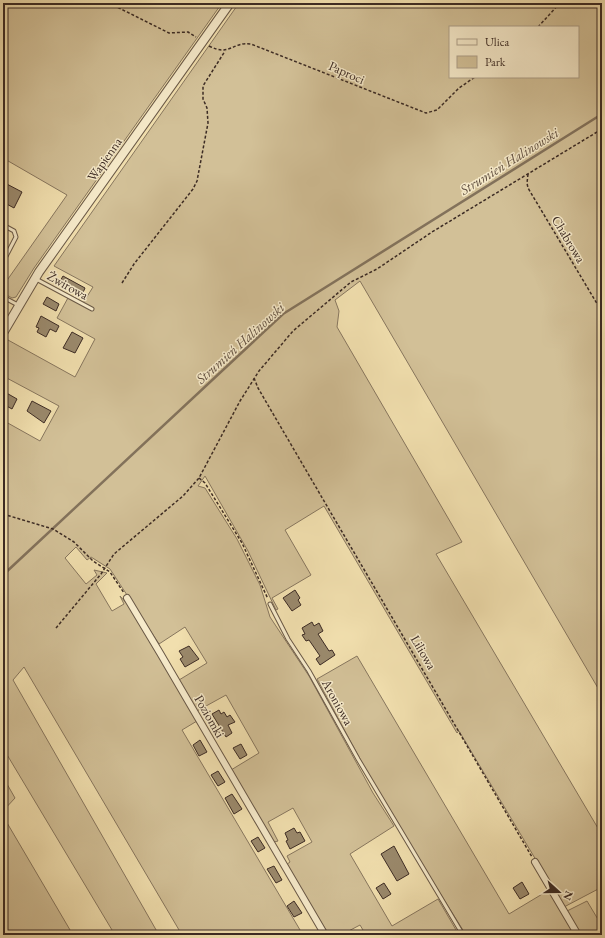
<svg xmlns="http://www.w3.org/2000/svg" width="605" height="938" font-family="'EB Garamond',serif">
<style>
.green{fill:#d2c097;stroke:#87765e;fill-rule:evenodd}
.lines{fill:none;stroke-linecap:round;stroke-linejoin:round}
.stream{stroke:#83725b;stroke-width:2.5}
.building{fill:#9a896c;stroke:#3c2b24}
.service-casing{stroke:#695846;stroke-width:5}
.minor-casing{stroke:#695846;stroke-width:8}
.tertiary-casing{stroke:#695846;stroke-width:10}
.path{stroke:#3c2b24;stroke-width:1.5;stroke-dasharray:3 2;stroke-linecap:butt}
.service{stroke:#f6eaca;stroke-width:3}
.minor{stroke:#f6eaca;stroke-width:6}
.tertiary{stroke:#f6eaca;stroke-width:8}
.labels{text-anchor:middle;stroke-width:3;stroke-linejoin:round;paint-order:stroke}
.street-label{font-size:13px;fill:#3c2b24;stroke:#f6eaca}
.water-label{font-size:14px;font-style:italic;fill:#604f3f;stroke:#f6eaca}
</style>
<rect width="100%" height="100%" fill="#f1dfae"/>
<filter id="stains"><feTurbulence type="fractalNoise" baseFrequency=".005" numOctaves="4"/><feColorMatrix values="0 0 0 0 .2 0 0 0 0 .09 0 0 0 0 .02 0 0 0 .5 -.17"/></filter>
<radialGradient id="worn" r=".72"><stop offset=".6" stop-color="#630" stop-opacity="0"/><stop offset="1" stop-color="#630" stop-opacity=".3"/></radialGradient>
<g class="green">
<path d="M3 3H222L34 268 16 297 12 298 3 293V286L67 195 3 158Z"/>
<path d="M239 3H602V695L360 281 335 300 339 311 337 327 462 542 436 554 602 835V887L564 907 459 731 457 733 324 506 285 530 311 575 272 598 278 609 276 610 248 551 205 476 198 486 205 488 237 539 260 585 270 617 309 676 373 793 394 826 350 854 392 926 438 899 459 935H366L360 925 341 935H329L286 865 290 862 287 856 312 842 293 808 268 822 278 841 274 842 231 770 259 753 226 695 197 711 179 680 207 663 185 627 159 644 110 569 91 557 87 560 76 547 65 558 86 584 97 575 94 570 107 573 96 584 112 611 124 604 120 596 128 605 197 721 182 730 303 935H182L24 667 13 680 159 935H115L3 748V428L6 422 40 441 59 406 3 376V349L8 340 75 377 95 339 57 318 69 296 83 303 93 287 54 266ZM450 27H578V77H450Z"/>
<path d="M357 656 509 914 549 890 576 935H466L382 800 317 679Z"/>
<path d="M3 777 15 798 3 811Z"/>
<path d="M3 816 73 935H3Z"/>
<path d="M587 901 602 926V935H581L567 911Z"/>
</g>
<g class="lines">
<path class="stream" d="M3 575 283 314 602 114"/>
</g>
<g class="building">
<path d="M3 182 22 192 14 208 3 202Z"/>
<path d="M63 276 85 288 82 295 59 283Z"/>
<path d="M47 297 59 304 56 311 43 304Z"/>
<path d="M41 316 59 326 56 332 50 329 46 337 37 332 39 328 36 327Z"/>
<path d="M72 332 83 338 75 353 63 348Z"/>
<path d="M3 391 17 399 12 409 3 404Z"/>
<path d="M32 401 51 411 44 423 27 411Z"/>
<path d="M295 590 300 598 298 600 301 605 292 611 283 598Z"/>
<path d="M312 622 314 626 319 623 323 631 318 634 329 651 332 650 335 655 320 665 316 659 320 656 309 640 306 641 302 635 305 634 302 628Z"/>
<path d="M189 646 199 659 185 667 180 659 183 657 179 651Z"/>
<path d="M219 710 221 714 224 712 227 717 230 715 235 722 228 725 232 733 226 737 212 714Z"/>
<path d="M200 740 207 752 199 756 193 745Z"/>
<path d="M241 744 247 755 240 759 233 748Z"/>
<path d="M218 771 225 782 218 786 211 775Z"/>
<path d="M232 794 242 809 234 814 225 798Z"/>
<path d="M294 828 297 833 300 832 305 841 290 849 286 841 288 840 285 833Z"/>
<path d="M258 837 265 848 258 852 251 841Z"/>
<path d="M394 846 409 874 397 881 381 854Z"/>
<path d="M274 866 282 880 276 883 267 869Z"/>
<path d="M522 882 529 894 520 899 513 888Z"/>
<path d="M384 883 391 894 383 899 376 888Z"/>
<path d="M294 901 302 913 294 917 287 906Z"/>
</g>
<g class="lines">
<g class="service-casing">
<g id="service">
<path d="M3 225 14 231 16 237 3 262"/>
<path d="M36 279 92 309"/>
<path d="M3 297 18 305"/>
<path d="M270 604 288 639 309 671 358 759 463 935"/>
</g>
</g>
<g class="minor-casing">
<g id="minor">
<path d="M127 598 160 653 325 935"/>
<path d="M535 862 578 935"/>
</g>
</g>
<g class="tertiary-casing">
<path id="tertiary" d="M3 333 39 272 230 3"/>
</g>
<g class="path">
<path d="M109 3 169 33 188 32 196 37"/>
<path d="M538 27 560 3"/>
<path d="M209 46C230 57 233 41 251 44L426 113 437 110 459 88 475 77"/>
<path d="M528 174 527 183 528 188 602 312"/>
<path d="M122 283 134 264 193 189 197 181 208 123 207 108 203 99V86L225 51"/>
<path d="M3 346 7 339"/>
<path d="M254 378 258 388 532 857"/>
<path d="M199 478 205 483 242 543 268 599"/>
<path d="M3 514 53 529 74 542 93 561 110 572 124 593"/>
<path d="M56 628 101 574 114 554 183 496 199 478 240 401 259 371 293 331 351 282 377 269 432 232 602 129"/>
</g>
<use href="#service" class="service"/>
<use href="#minor" class="minor"/>
<use href="#tertiary" class="tertiary"/>
</g>
<g class="labels">
<g class="street-label">
<text transform="translate(347 72) rotate(24)" y="5">Paproci</text>
<text transform="translate(104 159) rotate(-55)" y="5">Wapienna</text>
<text transform="translate(569 239) rotate(59)" y="5">Chabrowa</text>
<text transform="translate(68 285) rotate(29)" y="5">Żwirowa</text>
<text transform="translate(424 652) rotate(60)" y="5">Liliowa</text>
<text transform="translate(338 702) rotate(61)" y="5">Aroniowa</text>
<text transform="translate(210 716) rotate(60)" y="5">Poziomki</text>
</g>
<g class="water-label">
<text transform="translate(509 161) rotate(-32)" y="5">Strumień Halinowski</text>
<text transform="translate(240 343) rotate(-42)" y="5">Strumień Halinowski</text>
</g>
</g>
<rect width="605" height="938" fill="none" stroke="#f1dfae" stroke-width="16"/>
<rect x="4" y="4" width="597" height="930" fill="none" stroke="#3c2b24" stroke-width="2"/>
<rect x="8" y="8" width="589" height="922" fill="none" stroke="#3c2b24"/>
<rect x="449" y="26" width="130" height="52" fill="#f6eaca" stroke="#ac9e88"/>
<rect x="457" y="39" width="20" height="6" fill="#f6eaca" stroke="#ac9e88"/>
<text x="485" y="46" font-size="12" fill="#3c2b24">Ulica</text>
<rect x="457" y="56" width="20" height="12" fill="#d2c097" stroke="#ac9e88"/>
<text x="485" y="66" font-size="12" fill="#3c2b24">Park</text>
<g transform="translate(559 892) rotate(111)" stroke="#f6eaca" stroke-width="3" paint-order="stroke">
<path d="M0-3L7 15L0 10L-7 15Z" fill="#3c2b24"/>
<text y="-6" font-size="11" font-weight="bold" text-anchor="middle" fill="#3c2b24">N</text>
</g>
<rect width="100%" height="100%" filter="url(#stains)"/>
<rect width="100%" height="100%" fill="url(#worn)"/>
</svg>
